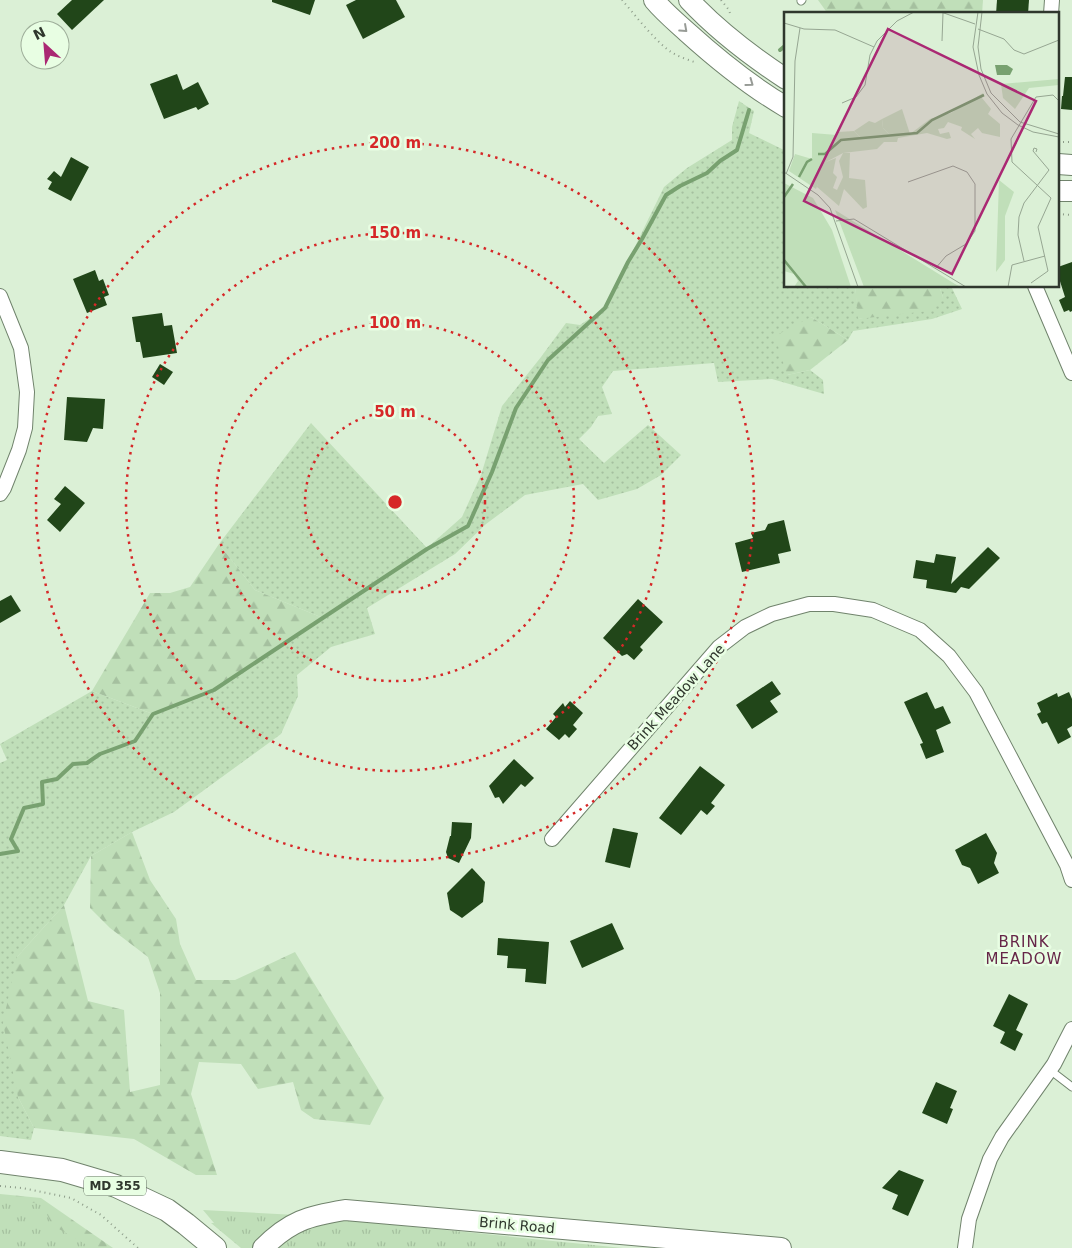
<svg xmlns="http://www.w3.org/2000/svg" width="1072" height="1248" font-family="'DejaVu Sans',sans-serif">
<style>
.grass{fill:url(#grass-dots)}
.forest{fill:url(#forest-firs)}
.park{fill:url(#park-tufts)}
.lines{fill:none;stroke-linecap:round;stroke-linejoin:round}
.stream{stroke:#78a170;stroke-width:4}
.building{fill:#214619}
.lane-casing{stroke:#70836c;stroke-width:9}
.street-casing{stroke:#70836c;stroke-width:16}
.secondary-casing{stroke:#70836c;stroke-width:22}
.primary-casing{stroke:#70836c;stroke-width:24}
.path{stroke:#8d9c89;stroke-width:2;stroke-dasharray:1 4;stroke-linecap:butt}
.lane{stroke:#fff;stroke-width:7}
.street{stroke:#fff;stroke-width:14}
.secondary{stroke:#fff;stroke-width:20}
.primary{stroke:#fff;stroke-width:22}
.oneway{stroke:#979b96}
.ring{fill:none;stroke:#d62828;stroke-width:2.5;stroke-dasharray:2.5 5}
.labels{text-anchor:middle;stroke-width:5;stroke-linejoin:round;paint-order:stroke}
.shield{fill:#e8fee3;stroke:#667364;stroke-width:1}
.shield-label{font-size:12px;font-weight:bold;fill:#2f372d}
.street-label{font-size:14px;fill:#2f372d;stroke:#e8fee3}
.neighbourhood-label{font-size:15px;letter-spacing:1px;fill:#662648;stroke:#e8fee3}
.inset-river{fill:none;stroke:#78a170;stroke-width:2.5}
.inset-road{fill:none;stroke:#96a692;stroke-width:1}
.view{fill:#aa2873;fill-opacity:0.15;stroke:#aa2873;stroke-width:2.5}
.inset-edge{fill:none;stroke:#2f372d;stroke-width:2.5}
.centre{fill:#d62828;stroke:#e8fee3;stroke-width:2.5}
.ring-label{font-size:15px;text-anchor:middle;font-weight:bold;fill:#d62828;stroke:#e8fee3;stroke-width:5;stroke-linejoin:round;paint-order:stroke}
</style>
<defs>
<pattern id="grass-dots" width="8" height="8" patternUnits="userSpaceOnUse" patternTransform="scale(1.25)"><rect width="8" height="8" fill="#c0dfb9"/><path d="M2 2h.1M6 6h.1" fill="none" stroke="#a5c09f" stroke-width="1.8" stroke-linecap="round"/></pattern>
<pattern id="forest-firs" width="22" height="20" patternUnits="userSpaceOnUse" patternTransform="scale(1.25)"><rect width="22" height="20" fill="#c0dfb9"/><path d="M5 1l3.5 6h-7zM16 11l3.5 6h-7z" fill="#a5c09f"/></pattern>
<pattern id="park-tufts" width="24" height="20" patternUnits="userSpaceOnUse" patternTransform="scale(1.25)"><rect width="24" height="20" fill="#c0dfb9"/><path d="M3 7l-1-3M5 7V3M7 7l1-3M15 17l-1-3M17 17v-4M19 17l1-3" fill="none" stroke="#a5c09f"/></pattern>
</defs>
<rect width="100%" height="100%" fill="#dbf0d6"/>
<path class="grass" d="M739 101 754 111 749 133 786 151V286H855L859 319 943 297 939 286H951L962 309 932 319 853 331 848 340 811 317 787 375 810 370 823 380 824 394 772 379 718 382 714 363 613 371 602 387 612 414 598 416 591 427 579 439 604 463 648 425 681 455 661 475 637 489 598 500 583 484 525 495 486 524 455 554 367 608 375 634 331 647 297 675 298 696 281 734 174 812 132 832 91 856 64 905 17 957 18 1097 34 1128 31 1140 0 1136V763L7 760 0 744 92 691 153 714 214 690 323 618 255 590 219 544 311 423 427 548 462 517 481 475 502 406 541 357 566 323 580 325 605 308 664 187 687 168 732 140V127Z"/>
<g class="forest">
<path d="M818 0H983L982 14H828Z"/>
<path d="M855 286H939L943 297 928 311 858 319Z"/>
<path d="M811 317 848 340 810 370 787 375 775 336Z"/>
<path d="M219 544 255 590 323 618 214 690 153 714 92 691 150 593H170L190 587Z"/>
<path d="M132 832 150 880 176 919 180 944 196 980H235L295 952 384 1098 370 1125 314 1119 301 1110 293 1082 258 1089 241 1064 199 1062 191 1094 217 1175H196L134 1139 34 1128 18 1097 3 1023 17 957 64 905 88 1001 124 1010 130 1092 160 1085V993L148 957 110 928 90 908 91 856Z"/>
<path d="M0 1194 41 1198 113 1248H0Z"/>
</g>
<g class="park">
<path d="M0 1199 42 1204 52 1225 92 1248H0Z"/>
<path d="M203 1210 296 1215 623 1248H241L211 1223H214Z"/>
</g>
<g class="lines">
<g class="stream">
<path d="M780 50 786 45"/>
<path d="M0 854 18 851 11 839 24 808 43 804 42 782 57 779 73 764 87 763 100 754 135 741 153 714 214 690 427 549 468 526 492 472 516 408 548 360 605 308 628 262 642 239 666 195 680 186 707 173 720 161 737 150 749 110"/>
</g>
</g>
<g class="building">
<path d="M72 0H104L72 30 57 14Z"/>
<path d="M272 0H315L310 15 272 2Z"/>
<path d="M356 0H396L405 17 363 39 346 5Z"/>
<path d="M997 0H1029L1028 14H996Z"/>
<path d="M177 74 183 90 198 82 209 104 198 110 196 107 164 119 150 84Z"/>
<path d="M1065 77H1072V110L1061 109 1062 96H1063Z"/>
<path d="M71 157 89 167 71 201 48 189 52 182 47 179 54 171 61 177Z"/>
<path d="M1072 262V311L1070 312 1069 310 1064 312 1059 300 1065 297 1058 275V267Z"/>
<path d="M95 270 99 281 103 279 109 295 104 297 107 305 87 313 73 279Z"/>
<path d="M162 313 164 326 172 325 177 353 143 358 140 342H136L132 317Z"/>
<path d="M160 364 173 372 164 385 152 377Z"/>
<path d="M67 397 105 399 103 429 93 428 87 442 64 440Z"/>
<path d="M65 486 85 503 60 532 47 520 61 504 54 499Z"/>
<path d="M784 520 791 551 778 554 780 563 742 572 735 543 753 538 751 533 765 530 768 524Z"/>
<path d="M988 547 1000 558 969 589 961 587 956 593 926 588 927 580 913 578 916 560 934 563 936 554 956 557 951 584Z"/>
<path d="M11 595 21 611 0 623V601Z"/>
<path d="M638 599 663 622 640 647 643 650 634 660 627 654 622 656 603 638Z"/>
<path d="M772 681 781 694 770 701 778 712 752 729 736 705Z"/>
<path d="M927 692 935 709 943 706 951 723 936 730 944 752 926 759 920 744 923 743 904 702Z"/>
<path d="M1069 692 1072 699V726L1067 729 1071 737 1058 744 1047 722 1042 724 1037 714 1041 712 1037 703 1057 693 1058 697Z"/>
<path d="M570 701 583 713 573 725 577 729 569 738 565 734 559 740 546 729 556 717 553 714 563 703 565 707Z"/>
<path d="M514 759 534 778 525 787 521 784 503 804 499 797 495 798 489 786Z"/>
<path d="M700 766 725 785 711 803 715 806 707 815 701 810 681 835 659 818Z"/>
<path d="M452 822 472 823 471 838 459 863 448 858 446 852 450 836H451Z"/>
<path d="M613 828 638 833 630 868 605 862Z"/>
<path d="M986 833 997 853 994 863 999 873 978 884 970 868 962 865 955 850Z"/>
<path d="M472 868 485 882 483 902 462 918 450 910 447 893Z"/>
<path d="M612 923 624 949 582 968 570 941Z"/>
<path d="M498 938 549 942 546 984 525 982 526 969 507 968 508 956 497 955Z"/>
<path d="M1009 994 1028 1004 1016 1030 1023 1034 1015 1051 1000 1043 1005 1032 993 1026Z"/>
<path d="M936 1082 957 1091 950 1108 953 1109 947 1124 922 1113Z"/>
<path d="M899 1170 924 1180 908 1216 892 1209 898 1195 882 1188Z"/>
</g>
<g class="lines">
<g class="lane-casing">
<g id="lane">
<path d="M801 1 802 0"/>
<path d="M1050 1070 1072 1087"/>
</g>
</g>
<g class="street-casing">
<g id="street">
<path d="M1051 14 1052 0"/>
<path d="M1035 286 1072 373"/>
<path d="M0 296 21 348 27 392 25 428 19 450 4 488 0 494"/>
<path d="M552 839 719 647 745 627 772 614 809 604H834L873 610 920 630 949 656 976 692 1067 865 1072 880"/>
<path d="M965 1248 969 1219 990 1159 1002 1137 1054 1064 1072 1029"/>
</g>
</g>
<g class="secondary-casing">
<g id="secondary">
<path d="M654 0C664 12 676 22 687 32 718 60 750 86 786 107"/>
<path d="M689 0C717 30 751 56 786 79"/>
<path d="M1058 164 1072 165"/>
<path d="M1058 191H1072"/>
<path d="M263 1248C290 1221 308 1216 345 1210L781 1248"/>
</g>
</g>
<g class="primary-casing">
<path id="primary" d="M0 1162 62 1170 116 1186 167 1210 186 1224 215 1248"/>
</g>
<g class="path">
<path d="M622 0C636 16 654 40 671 52 679 57 689 60 697 63"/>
<path d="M721 0 729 10 731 17"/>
<path d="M1058 142H1072"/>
<path d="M1058 214 1072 215"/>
<path d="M0 1186 22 1188 71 1198 101 1215 138 1248"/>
</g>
<use href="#lane" class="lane"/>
<use href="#street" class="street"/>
<use href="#secondary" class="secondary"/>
<use href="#primary" class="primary"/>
</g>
<defs><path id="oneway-chevron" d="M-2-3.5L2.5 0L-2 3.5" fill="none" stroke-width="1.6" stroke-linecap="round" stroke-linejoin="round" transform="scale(1.25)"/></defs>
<g class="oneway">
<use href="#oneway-chevron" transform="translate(684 29) rotate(42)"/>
<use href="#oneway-chevron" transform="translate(750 83) rotate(36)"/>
</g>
<g class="ring">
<circle cx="395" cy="502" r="90"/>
<circle cx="395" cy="502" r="179"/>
<circle cx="395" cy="502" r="269"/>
<circle cx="395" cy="502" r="359"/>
</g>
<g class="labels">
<rect class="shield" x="84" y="1176.5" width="62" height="19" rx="4"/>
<g class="shield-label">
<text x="115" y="1190">MD 355</text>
</g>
<g class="street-label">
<text transform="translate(676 697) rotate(-48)" y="5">Brink Meadow Lane</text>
<text transform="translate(517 1225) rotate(5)" y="5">Brink Road</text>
</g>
<g class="neighbourhood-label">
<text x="1024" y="947">BRINK<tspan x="1024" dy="17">MEADOW</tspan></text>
</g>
</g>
<g transform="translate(784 12)">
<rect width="275" height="275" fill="#dbf0d6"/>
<path d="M199 81 198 86 207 97 204 102 216 112V125L198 121 194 116 187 122 191 127 177 118 178 115 164 110 160 116 154 117 156 122 165 120 167 126 163 127 143 121 114 126 113 130H100L93 137 59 141 42 150 32 177 5 159 11 142 28 147V121L53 123 54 120 70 119 77 126 107 124 99 116 98 107 118 97 126 122 146 107 167 101Z" fill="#c0dfb9"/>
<path d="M275 67V73L245 76 231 97 219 86 217 72ZM98 107 99 116 107 124 77 126 70 119 85 109 91 111ZM59 141H66L65 166 81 168 83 195 79 197 60 177 55 194 33 175 36 159 42 150 52 146 49 161 53 165 49 176 53 178 59 165 55 149ZM215 168 230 180 221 204V248L212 260Z" fill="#c0dfb9"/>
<path d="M0 171 29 186 48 218 67 275H10L14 269 10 262 0 259ZM51 198 171 272 177 275H80Z" fill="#c0dfb9"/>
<path d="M211 53H223L229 57 226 63H213Z" fill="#78a170"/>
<path class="inset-river" d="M34 142H41L57 128 133 121 148 108 200 83M15 165 23 150 28 147M0 185 9 172M0 248 22 275"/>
<path class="inset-road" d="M157 0 191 12M194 0 189 35 195 63 203 82 218 101 234 113 249 120 275 125M198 0 194 35 197 57 207 81 236 110 275 122M0 11 20 17 51 18 90 35M194 17 220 27 230 38 240 42 275 28M158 29 159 1M58 91 72 85 81 73 86 43 93 29 113 9 130 0M0 160 34 183 46 196 74 275M2 162 9 145 11 49 16 16M124 170 169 154 183 160 191 172V219L182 232 162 244 151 257M52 209 70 207 182 275M240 249 234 223 235 205 240 191 265 158 249 139 250 136 253 137 252 140M247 271 264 259 254 215 267 186 228 150 227 127 252 85 269 83 275 89M224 275 228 253 261 244"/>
<path class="view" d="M104 17 252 89 168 262 20 189Z"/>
<rect width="275" height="275" class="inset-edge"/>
</g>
<circle cx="395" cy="502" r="8" class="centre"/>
<g class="ring-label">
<text x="395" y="148">200 m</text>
<text x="395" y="238">150 m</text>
<text x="395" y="328">100 m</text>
<text x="395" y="417">50 m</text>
</g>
<g transform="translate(45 45) rotate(334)"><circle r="24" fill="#e8fee3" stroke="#9eae9a"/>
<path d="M0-4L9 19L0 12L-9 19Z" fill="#aa2873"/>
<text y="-8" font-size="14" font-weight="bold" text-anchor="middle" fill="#2f372d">N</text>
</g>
</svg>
